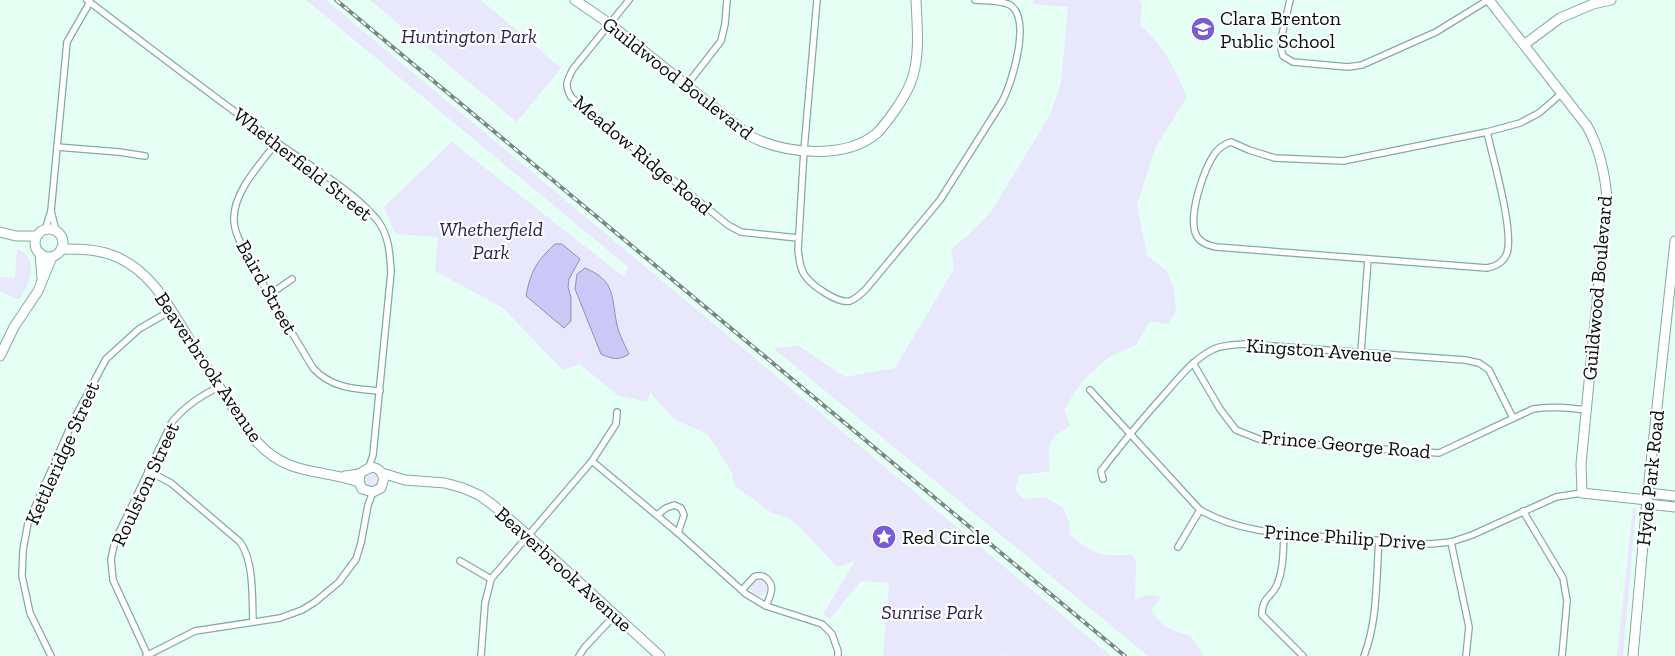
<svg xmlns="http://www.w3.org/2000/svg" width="1675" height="656" font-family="'Zilla Slab',serif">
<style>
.green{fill:#e9e7fb}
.water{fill:#cdc7f8;stroke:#9090b1}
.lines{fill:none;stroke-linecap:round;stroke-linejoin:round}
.street-casing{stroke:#83ac9d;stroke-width:8}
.secondary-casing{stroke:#83ac9d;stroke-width:11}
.street{stroke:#fff;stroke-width:5.5}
.secondary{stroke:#fff;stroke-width:9}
.rail-casing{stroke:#758881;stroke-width:4}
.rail{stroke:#fff;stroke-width:2;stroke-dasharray:5.5;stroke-linecap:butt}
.labels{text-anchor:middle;stroke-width:4.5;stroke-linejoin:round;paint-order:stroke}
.poi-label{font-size:20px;fill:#020f0a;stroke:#fff;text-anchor:start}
.park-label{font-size:20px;font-style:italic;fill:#2e2059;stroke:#fff}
.street-label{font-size:20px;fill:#020f0a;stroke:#fff}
</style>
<rect width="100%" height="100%" fill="#e5fff5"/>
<g class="green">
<path d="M306 0H326L1111 656H1007L1004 654V656H883L889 583 861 581 830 619 823 614 855 561 837 567 800 527 787 517 772 513 734 485 732 473 708 434 675 420 650 392 647 402 617 395 580 364 563 370 503 308 435 271 438 237 395 234 384 207 452 142 624 277 628 267Z"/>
<path d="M370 0H481L561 68 517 122Z"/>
<path d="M1034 0H1139L1142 4 1140 25C1164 47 1175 68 1187 97L1155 148 1137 205 1147 256 1167 271 1174 289 1176 311 1168 324 1150 321 1136 345 1109 357 1082 381 1064 410 1070 426C1045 441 1048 444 1050 471L1019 475 1015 490 1023 499 1045 497 1063 508 1069 522 1070 535C1096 556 1100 556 1133 555L1136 563 1135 600 1148 595 1161 596 1152 609C1162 629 1171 630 1191 636L1204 656H1148L773 348 799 346 845 377 895 368 954 269 951 249 966 237 991 212 1050 115 1061 83 1068 7 1033 4Z"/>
<path d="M17 249C42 260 28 284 19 300L0 291V277L15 278Z"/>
<circle cx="371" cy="481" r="8"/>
<path d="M1633 508 1636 509 1623 656H1617Z"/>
<circle cx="759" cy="588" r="8"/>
</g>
<g class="water">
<path d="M555 244H562L580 259 569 279 568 287 571 297V321L564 328 526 296C531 270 537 261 555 244Z"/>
<path d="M585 268C616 281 611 296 617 325 619 335 625 345 629 354 618 361 613 359 601 354L575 289 577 274Z"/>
</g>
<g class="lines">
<g class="street-casing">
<g id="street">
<path d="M87 0C151 49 214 97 279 144 310 166 355 192 378 221 389 236 390 254 391 272L373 455 369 467"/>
<path d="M629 0 573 69C567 81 564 84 571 97L728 225 741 232 798 238"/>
<path d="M817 0 804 150 798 250C799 259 800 270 806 277 813 286 838 304 850 301 856 299 861 294 866 289L940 200 1002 102C1012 83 1032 19 1010 5 1001 0 985 1 975 0"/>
<path d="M1290 0 1281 39V49L1283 56 1293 62 1348 67 1362 65 1436 32 1488 0"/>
<path d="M686 86 721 41 725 24 727 0"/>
<path d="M1487 132C1493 159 1514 230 1507 253 1503 263 1496 266 1487 268L1216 247C1207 245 1198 242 1195 232 1189 212 1204 169 1215 153 1220 147 1224 144 1231 142L1249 150 1275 158 1343 161Z"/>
<path d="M1487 132 1520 123 1539 113 1562 93"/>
<path d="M277 142C261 163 232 193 234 221 235 237 246 252 253 266 272 301 293 334 313 368 331 388 354 389 380 391"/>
<path d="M57 147 119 152 145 156"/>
<path d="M51 211 56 231"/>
<path d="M45 230 51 211 67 42 90 2"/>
<path d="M269 295 292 279"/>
<path d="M1361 352 1368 259"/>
<path d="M1193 363 1220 409 1236 430 1264 441 1439 453 1533 409C1552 406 1569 408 1587 410"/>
<path d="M1090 390 1200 510C1241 533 1285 534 1330 537 1364 539 1397 542 1430 544L1451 542 1472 535 1556 497 1582 493"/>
<path d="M592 461 678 533 746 594 766 606 822 624 832 634 838 651V656"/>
<path d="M148 471 171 483 240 542C254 561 252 597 253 621"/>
<path d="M1103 479 1101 471C1121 445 1141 420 1163 396 1178 379 1193 359 1214 349 1223 345 1235 345 1244 344L1465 360 1479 363 1489 370 1513 418"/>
<path d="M1523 511 1563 578 1567 601 1562 656"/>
<path d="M657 515 666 508 674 505 681 508 684 515 678 533"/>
<path d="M1284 534C1283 551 1284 568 1277 585 1271 598 1262 597 1262 615L1303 656"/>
<path d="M1451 542 1469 627 1466 656"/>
<path d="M1178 547 1200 510"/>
<path d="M460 561 491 579"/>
<path d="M742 590 754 577C759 575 762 575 766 578 776 586 770 596 766 606"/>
<path d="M51 656 30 613 22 576 23 550 28 523 72 423 106 359 139 329 172 310"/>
<path d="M146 656 195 631 280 618 302 610 315 602 339 582 356 559 361 543 368 505 373 492"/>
<path d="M148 656 113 580 111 559 115 541 172 422C185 406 200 396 219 387"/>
<path d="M481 656 485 603 491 579 592 461 616 424 617 412"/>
<path d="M579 656 585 647 616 614"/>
<path d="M1364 656C1378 620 1376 578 1379 540"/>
</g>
</g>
<g class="secondary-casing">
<g id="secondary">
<path d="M575 0 610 24 750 136C784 154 846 160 877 133 885 125 891 116 898 106 904 97 910 86 913 76 920 52 917 25 916 0"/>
<path d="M1489 0 1587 126C1600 149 1605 173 1607 199L1581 464 1582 493 1647 500"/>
<path d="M1525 44 1560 18 1593 4 1611 0"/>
<circle cx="49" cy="243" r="14"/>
<path d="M0 232 16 236H37"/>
<path d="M61 249C80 249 99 249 117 257 150 272 165 300 183 329 200 357 217 385 236 412 243 422 249 434 258 443 288 476 322 469 359 482"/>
<path d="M40 253 42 279"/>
<path d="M0 356 14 327 38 291 52 257"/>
<path d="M382 473 405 480 445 483 463 488 479 495 493 505 532 539 660 656"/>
<path d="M345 476C350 475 357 475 361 473 371 466 378 464 384 478L381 488 373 492 362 489 359 482 360 473"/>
<path d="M1648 493 1675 496"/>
<path d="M1647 504 1675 507"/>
<path d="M1633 656 1647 500 1675 241"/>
</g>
</g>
<use href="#street" class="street"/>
<use href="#secondary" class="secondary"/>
<g class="rail-casing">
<path id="rail" d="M336 0 1125 656"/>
</g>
<use href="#rail" class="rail"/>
</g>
<defs>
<g id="school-disc" transform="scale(1.25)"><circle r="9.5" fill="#785bd5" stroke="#fff"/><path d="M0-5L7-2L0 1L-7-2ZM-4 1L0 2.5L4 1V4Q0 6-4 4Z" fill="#fff"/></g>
<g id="sight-disc" transform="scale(1.25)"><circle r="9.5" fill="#785bd5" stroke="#fff"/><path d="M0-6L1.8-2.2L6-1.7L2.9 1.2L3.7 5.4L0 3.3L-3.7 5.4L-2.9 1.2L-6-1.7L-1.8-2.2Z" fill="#fff"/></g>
</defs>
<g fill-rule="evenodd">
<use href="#school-disc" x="1203" y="29"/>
<use href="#sight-disc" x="884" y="537"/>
</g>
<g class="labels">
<g class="poi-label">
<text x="1220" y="25">Clara Brenton<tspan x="1220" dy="23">Public School</tspan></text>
<text x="902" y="544">Red Circle</text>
</g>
<g class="park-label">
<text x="469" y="43">Huntington Park</text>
<text x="491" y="236">Whetherfield<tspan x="491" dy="23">Park</tspan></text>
<text x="932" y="619">Sunrise Park</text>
</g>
<g class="street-label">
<text transform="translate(678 78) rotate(38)" y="7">Guildwood Boulevard</text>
<text transform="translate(643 155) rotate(40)" y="7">Meadow Ridge Road</text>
<text transform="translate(303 164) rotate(38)" y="7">Whetherfield Street</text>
<text transform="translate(267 287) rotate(61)" y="7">Baird Street</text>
<text transform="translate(1597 288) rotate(-85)" y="7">Guildwood Boulevard</text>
<text transform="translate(1319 350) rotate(4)" y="7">Kingston Avenue</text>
<text transform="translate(209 367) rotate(56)" y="7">Beaverbrook Avenue</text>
<text transform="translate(1346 444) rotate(5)" y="7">Prince George Road</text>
<text transform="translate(62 453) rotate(-66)" y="7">Kettleridge Street</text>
<text transform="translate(1650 478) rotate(-84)" y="7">Hyde Park Road</text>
<text transform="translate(145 484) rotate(-65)" y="7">Roulston Street</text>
<text transform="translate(1345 537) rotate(4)" y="7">Prince Philip Drive</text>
<text transform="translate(564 569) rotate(42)" y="7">Beaverbrook Avenue</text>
</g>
</g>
</svg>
